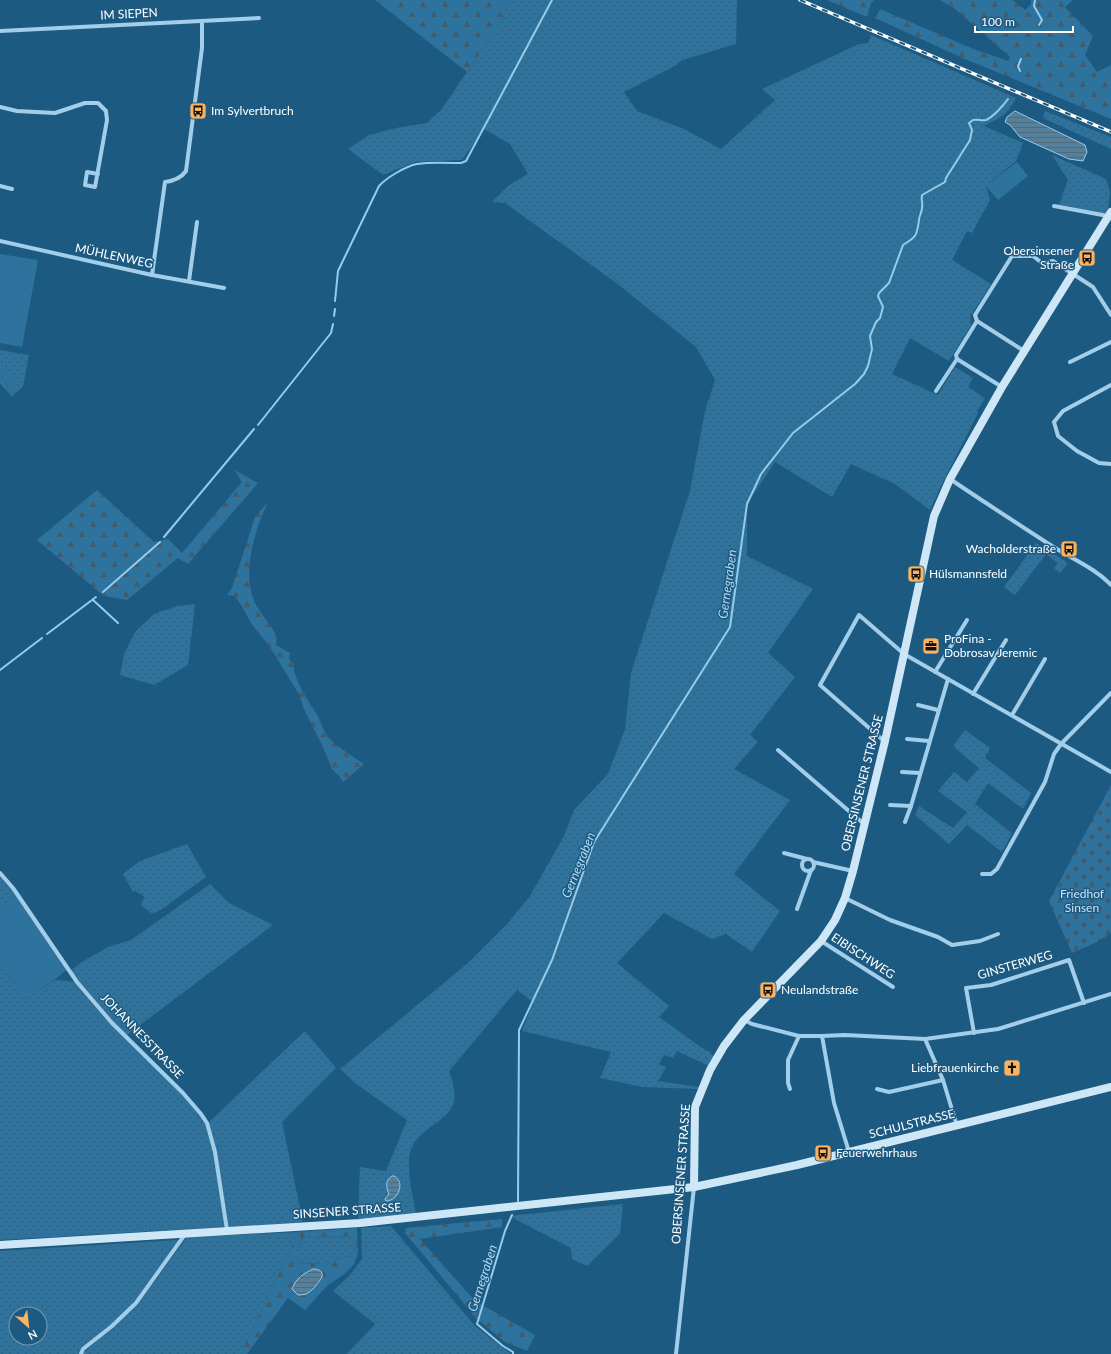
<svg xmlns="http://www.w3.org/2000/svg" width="1111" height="1354" font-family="Lato,sans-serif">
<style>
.grass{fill:url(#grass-dots);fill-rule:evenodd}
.forest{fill:url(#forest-firs);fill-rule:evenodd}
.cemetery{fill:url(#cemetery-stones)}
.pitch{fill:#2d739e}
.water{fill:url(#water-rules);stroke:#96cceb}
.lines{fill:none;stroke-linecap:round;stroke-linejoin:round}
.stream{stroke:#96cceb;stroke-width:2}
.street{stroke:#a3cee9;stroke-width:4}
.secondary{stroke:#cee7f7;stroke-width:8}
.rail-casing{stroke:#fff;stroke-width:3.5}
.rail{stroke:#1d5a81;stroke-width:2;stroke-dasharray:6;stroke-linecap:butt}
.labels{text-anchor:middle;stroke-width:3;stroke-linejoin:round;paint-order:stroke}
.street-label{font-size:12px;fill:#fff;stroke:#1d5a81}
.poi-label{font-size:12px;fill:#fff;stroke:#1d5a81;text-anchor:start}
.park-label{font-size:12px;fill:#c7e5f7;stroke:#1d5a81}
.water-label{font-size:13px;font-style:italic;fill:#aed8f1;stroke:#1d5a81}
</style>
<defs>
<pattern id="grass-dots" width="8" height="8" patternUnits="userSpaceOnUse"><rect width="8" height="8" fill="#2d739e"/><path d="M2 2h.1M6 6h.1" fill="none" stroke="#405c6d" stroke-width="1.8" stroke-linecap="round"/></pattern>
<pattern id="forest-firs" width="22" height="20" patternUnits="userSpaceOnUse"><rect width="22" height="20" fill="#2d739e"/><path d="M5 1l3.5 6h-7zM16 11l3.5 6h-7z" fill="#405c6d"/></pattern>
<pattern id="cemetery-stones" width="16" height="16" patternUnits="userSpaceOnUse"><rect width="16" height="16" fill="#2d739e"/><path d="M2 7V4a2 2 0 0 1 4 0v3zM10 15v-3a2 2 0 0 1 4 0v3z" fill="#405c6d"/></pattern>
<pattern id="water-rules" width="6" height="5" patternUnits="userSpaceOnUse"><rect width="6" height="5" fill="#55809c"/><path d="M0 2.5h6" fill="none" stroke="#516978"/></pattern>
</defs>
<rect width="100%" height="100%" fill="#1d5a81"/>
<g class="grass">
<path d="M508 0H737L736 44 682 60 675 66 624 92 637 111 682 128 721 149 775 100 762 89 859 44 868 43 871 35 1016 98C1006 117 1002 116 984 126L1023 143 1016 161 986 186 990 200 972 233 967 231 952 260 991 284 970 317 971 325 949 361 910 338 892 374 938 395 955 367 973 378 968 387 985 398 977 411 978 413 944 480 930 510 895 484 851 464 832 497 775 462 747 504V556L813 589 768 653 795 677 750 735 758 742 734 769 790 800 734 874 780 911 752 952 726 934 712 939 664 913 617 963 669 1006 659 1017 702 1048 710 1052 714 1057 709 1066 677 1051 673 1058 664 1055 659 1064 666 1067 658 1081 699 1087 698 1089 643 1087 600 1078 611 1052 522 1031 533 1002 517 990 449 1071C452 1080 456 1091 454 1101 451 1121 415 1129 410 1153 406 1169 413 1197 416 1214L358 1220 360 1167 386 1171 407 1120 355 1083 340 1069 468 963 508 923 530 896 564 836 574 810 608 774 625 729 631 673 690 491 705 411 715 380 696 347 615 282 505 203 492 202 509 185 528 174 510 144 484 129 462 160 415 162 383 175 348 149 369 135 396 128 427 123 441 110 503 19Z"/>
<path d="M1045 111 1111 137V149L1043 118Z"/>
<path d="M1052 155 1106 179 1110 192 1107 215 1059 205 1068 180Z"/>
<path d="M0 350 29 355 23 386 20 389 12 378 0 364Z"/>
<path d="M0 376 4 380 12 397 0 383Z"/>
<path d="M1036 543 1068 563 1060 573 1054 568 1058 563 1046 554 1015 595 1004 587Z"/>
<path d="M195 604 188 665 154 685 120 675 124 654 135 632 154 614 177 606Z"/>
<path d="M965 730 990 748 985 758 1031 793 1023 809 988 783 975 804 1012 833 1002 852 967 825 949 844 915 815 919 806 953 828 967 812 938 791 954 772 967 782 979 768 953 746Z"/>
<path d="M187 844 206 877 162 909 157 912 151 913 142 906 141 903 145 897 135 891 133 892 123 874 140 861Z"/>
<path d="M0 873 18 895 0 907Z"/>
<path d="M210 884 229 903 273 925 127 1035 113 1022 70 971 82 962 108 947 131 940Z"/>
<path d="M0 961 26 999 55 980 77 982 112 1023 183 1093 207 1123 215 1152 226 1219 223 1227 0 1240Z"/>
<path d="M305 1031 336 1068 282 1122 303 1222 229 1228 216 1152 208 1123Z"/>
<path d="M623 1204 620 1234 587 1266 572 1259 571 1248 509 1216Z"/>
<path d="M391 1226 475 1326 511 1354H347L375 1324 333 1291 350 1275 362 1259 361 1228Z"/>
<path d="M299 1232 241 1354H83L85 1351 138 1304 187 1237Z"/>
<path d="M356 1236 357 1252 327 1264 291 1263 303 1237Z"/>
<path d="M178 1240 134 1302 111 1324 81 1349 79 1354H0V1251ZM16 1314H40V1338H16Z"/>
</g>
<g class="forest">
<path d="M375 0H508L503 19 467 72Z"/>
<path d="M827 0H874L871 3 867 17Z"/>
<path d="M940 0H1013L1025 10 1031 4V0H1073L1065 7 1093 36 1085 55 1097 72 1111 65V119L965 59 875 18 880 9 971 48 1008 61 1010 57 955 9Z"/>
<path d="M0 364 12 378 20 389 12 397 4 380 0 376Z"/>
<path d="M233 469 258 483 188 564 178 558 127 600 104 596 37 540 97 490 154 542 168 539 182 553 242 482Z"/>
<path d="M268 502C255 530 241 572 255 603 259 612 274 628 276 636 277 639 276 643 276 645L290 653 289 659 294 664C292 678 310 703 318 716 321 723 324 732 329 738 339 748 352 756 364 764L343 782 340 777 332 769 322 745 303 707 300 696 286 673 270 647 251 623 243 608 235 596 227 595 232 588 255 517Z"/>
<path d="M502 1219V1227L420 1239 475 1301 535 1335 527 1351 505 1342 476 1318 405 1233 406 1228Z"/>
<path d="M357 1228 358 1253 354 1264 346 1273 328 1285 305 1310 288 1298 247 1354H241L299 1232ZM356 1236 357 1252 327 1264 292 1263 302 1237ZM313 1269 322 1277 310 1292 299 1277Z"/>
</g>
<path class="cemetery" d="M1111 785V933L1097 942 1072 953 1049 901Z"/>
<g class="pitch">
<path d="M1017 162 1028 176 998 200 986 186Z"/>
<path d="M0 254 38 260 22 347 0 343Z"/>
<path d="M18 895 68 969 54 980 26 999 0 961V907Z"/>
</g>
<g class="water">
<path d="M1015 111 1085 145 1087 152 1083 161 1069 159 1020 137 1010 125 1005 122 1007 117Z"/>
<path d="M392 1176H394C406 1182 398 1201 386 1201L385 1199 389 1194C386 1187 385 1181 392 1176Z"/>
<path d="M313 1269C319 1269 323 1271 322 1277 316 1286 310 1296 298 1295L292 1289C296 1278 303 1274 313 1269Z"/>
</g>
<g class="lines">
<g class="stream">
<path d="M1035 0 1034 6 1042 20 1039 25"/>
<path d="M1020 71 1018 66 1021 59"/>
<path d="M335 301 338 271 379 186C386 178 406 166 417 164 429 162 449 163 461 163L466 161 552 0"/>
<path d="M334 316 335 309"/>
<path d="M258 425 331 333 333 324"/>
<path d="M164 537 254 429"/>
<path d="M103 592 160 542"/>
<path d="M93 600 118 623"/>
<path d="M47 634 96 597"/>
<path d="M0 670 42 638"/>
<path d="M518 1201 519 1030 552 960 594 842 730 627 747 504 761 474 793 433 855 384 864 374 868 366 872 349 870 336 876 322 880 318 883 307 878 296 879 293 889 283 903 245C916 237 917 236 919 220 919 216 922 212 922 208 923 203 921 200 922 195L945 182 946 178 970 140 972 130 969 123 973 120C977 119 982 121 986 120 993 117 1003 106 1008 99"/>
<path d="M512 1215 505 1231 477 1324 503 1346 513 1352V1354"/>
</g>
<g class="street">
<path d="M0 31 259 18"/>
<path d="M0 107 17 111 55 113 85 103H98L106 111 107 120 95 187 85 185 87 172 98 174"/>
<path d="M0 186 12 189"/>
<path d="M1054 206 1108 216"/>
<path d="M0 241 152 275 224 288"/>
<path d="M152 275 165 182C173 181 181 178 186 171L202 48V21"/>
<path d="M189 281 197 222"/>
<path d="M977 321 956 355 957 359 1002 387"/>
<path d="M1024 351 977 321 975 315 1012 256H1033L1042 263 1053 261 1093 287 1111 315"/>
<path d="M1070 362 1111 342"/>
<path d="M1111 385 1063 411 1054 422 1058 436 1077 451 1099 463 1111 464"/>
<path d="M936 391 957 359"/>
<path d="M950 479C984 502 1018 524 1052 546 1072 559 1095 568 1111 585"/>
<path d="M935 672 967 620"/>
<path d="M973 694 1006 640"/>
<path d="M918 705 938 710"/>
<path d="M1012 715 1045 659"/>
<path d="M907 739 929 741"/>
<path d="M884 741 820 685 859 615 904 654 1111 772"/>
<path d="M778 750 864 824"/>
<path d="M902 772 920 773"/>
<path d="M890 805 911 806"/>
<path d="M905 822 911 806 948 679"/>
<path d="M784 853 807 859"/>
<circle cx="808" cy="865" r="6"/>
<path d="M813 862 853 871"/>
<path d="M0 873 13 888 77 982 112 1023 183 1093 201 1114 207 1123 215 1152 227 1230"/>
<path d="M982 874H991L997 869 1045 782 1054 754 1061 744 1111 693"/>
<path d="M845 898 890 920 938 937 952 945 980 941 998 934"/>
<path d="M797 909 811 870"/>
<path d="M821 941 893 987"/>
<path d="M744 1020 752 1024 799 1036H822L845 1035 925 1039 998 1029 1111 994"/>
<path d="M974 1033 966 988 991 985 1069 960 1084 1003"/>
<path d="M822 1036 834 1103 849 1152"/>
<path d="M925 1039 943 1080 957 1126"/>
<path d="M790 1089 788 1083V1060L799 1036"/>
<path d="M877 1089 889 1092 943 1080"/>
<path d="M81 1354 83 1349 112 1326 136 1303 186 1233"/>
<path d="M676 1354 694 1187"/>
</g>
<g class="secondary">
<path d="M694 1187 695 1107 710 1070 724 1046 744 1020 821 941 835 920 845 898 853 871 885 741 934 516 950 479 1002 387 1111 212"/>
<path d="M0 1245 360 1223 694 1187 797 1165 1111 1087"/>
</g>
<g class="rail-casing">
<path id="rail" d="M800 0 1111 132"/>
</g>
<use href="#rail" class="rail"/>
</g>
<defs>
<g id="bus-square" transform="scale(0.9)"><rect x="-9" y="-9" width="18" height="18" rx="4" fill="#f9b361" stroke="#1d5a81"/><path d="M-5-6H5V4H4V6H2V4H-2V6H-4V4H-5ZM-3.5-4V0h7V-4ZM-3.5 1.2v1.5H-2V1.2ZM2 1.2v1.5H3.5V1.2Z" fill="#111"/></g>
<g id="office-square" transform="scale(0.9)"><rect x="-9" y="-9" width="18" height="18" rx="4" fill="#f9b361" stroke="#1d5a81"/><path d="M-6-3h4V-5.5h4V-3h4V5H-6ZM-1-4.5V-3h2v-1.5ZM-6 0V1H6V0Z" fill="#111"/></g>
<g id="church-square" transform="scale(0.9)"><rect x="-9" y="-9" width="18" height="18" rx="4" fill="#f9b361" stroke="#1d5a81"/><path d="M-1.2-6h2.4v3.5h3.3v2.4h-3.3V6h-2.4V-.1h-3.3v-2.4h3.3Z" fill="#111"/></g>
</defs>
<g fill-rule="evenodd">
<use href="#bus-square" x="198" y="111"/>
<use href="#bus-square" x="1087" y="258"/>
<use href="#bus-square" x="1069" y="549"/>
<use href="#bus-square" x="916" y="574"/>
<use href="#office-square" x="931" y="646"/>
<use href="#bus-square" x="768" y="990"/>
<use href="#church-square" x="1012" y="1068"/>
<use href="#bus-square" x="823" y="1153"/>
</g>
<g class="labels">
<g class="street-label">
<text transform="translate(129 14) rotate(-3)" y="4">IM SIEPEN</text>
<text transform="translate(114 256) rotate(12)" y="4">MÜHLENWEG</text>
<text transform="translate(862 783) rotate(-76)" y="4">OBERSINSENER STRASSE</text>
<text transform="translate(863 956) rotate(33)" y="4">EIBISCHWEG</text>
<text transform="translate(1015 965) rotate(-16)" y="4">GINSTERWEG</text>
<text transform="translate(142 1036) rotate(46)" y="4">JOHANNESSTRASSE</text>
<text transform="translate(912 1124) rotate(-14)" y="4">SCHULSTRASSE</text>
<text transform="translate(681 1174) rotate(-86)" y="4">OBERSINSENER STRASSE</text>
<text transform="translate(347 1211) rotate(-4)" y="4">SINSENER STRASSE</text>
</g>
<g class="poi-label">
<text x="211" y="115">Im Sylvertbruch</text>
<text x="1074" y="255" text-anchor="end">Obersinsener<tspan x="1074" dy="14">Straße</tspan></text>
<text x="1056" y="553" text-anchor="end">Wacholderstraße</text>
<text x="929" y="578">Hülsmannsfeld</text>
<text x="944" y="643">ProFina -<tspan x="944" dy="14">Dobrosav Jeremic</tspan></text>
<text x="781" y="994">Neulandstraße</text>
<text x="999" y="1072" text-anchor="end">Liebfrauenkirche</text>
<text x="836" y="1157">Feuerwehrhaus</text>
</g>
<g class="park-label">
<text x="1082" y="898">Friedhof<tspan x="1082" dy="14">Sinsen</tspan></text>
</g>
<g class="water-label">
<text transform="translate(727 584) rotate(-82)" y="5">Gernegraben</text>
<text transform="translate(578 865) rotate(-68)" y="5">Gernegraben</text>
<text transform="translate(482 1278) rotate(-72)" y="5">Gernegraben</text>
</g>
</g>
<g transform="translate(28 1326) rotate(152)"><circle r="19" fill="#1d5a81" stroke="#779cb3"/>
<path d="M0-3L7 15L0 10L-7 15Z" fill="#f9b361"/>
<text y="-6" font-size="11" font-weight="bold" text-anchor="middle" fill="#ffffff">N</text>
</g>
<path d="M975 26v6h98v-6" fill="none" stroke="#ffffff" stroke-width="2"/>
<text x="981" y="26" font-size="12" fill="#ffffff" stroke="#1d5a81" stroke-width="3" paint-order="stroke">100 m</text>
</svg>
